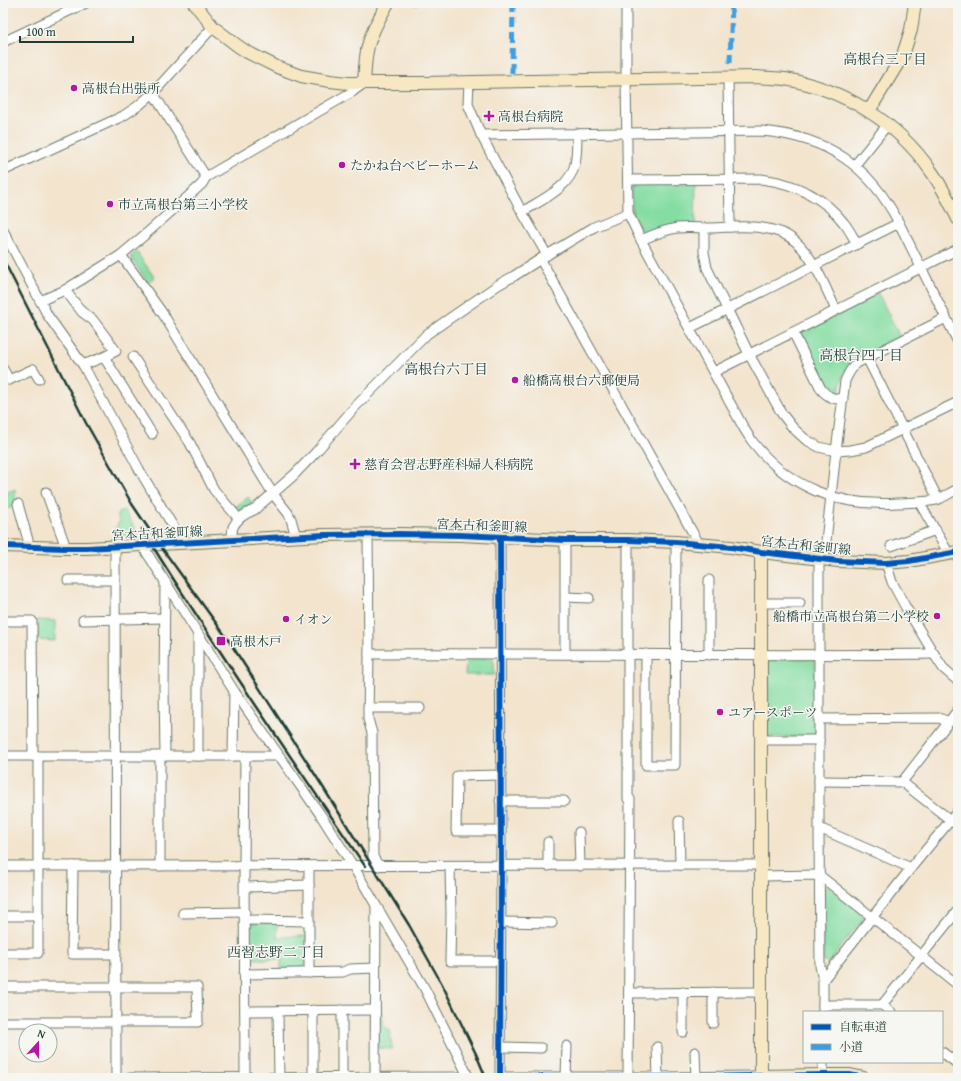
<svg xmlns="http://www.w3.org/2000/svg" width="961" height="1081" font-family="'Gentium Book Plus','Noto Serif JP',serif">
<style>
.park{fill:#84dda2;stroke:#528d6b}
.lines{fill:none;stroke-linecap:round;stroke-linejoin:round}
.street-casing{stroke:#69776a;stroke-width:11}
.secondary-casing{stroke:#69776a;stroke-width:14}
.street{stroke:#fff;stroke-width:9}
.secondary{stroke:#f7e8c3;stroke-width:12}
.rail{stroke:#1f3d34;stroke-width:2.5}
.quiet{stroke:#3c9ee2;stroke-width:5;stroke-dasharray:10 5;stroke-linecap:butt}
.cycleway-casing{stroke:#f6f6f2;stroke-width:8}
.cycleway{stroke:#0057b8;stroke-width:6}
.poi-dot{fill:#b5179e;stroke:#f6f6f2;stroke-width:1.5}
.labels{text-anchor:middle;stroke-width:3;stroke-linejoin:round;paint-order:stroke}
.poi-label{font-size:13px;fill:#1f3d34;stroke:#f6f6f2;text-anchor:start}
.street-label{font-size:13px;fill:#1f3d34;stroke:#f6f6f2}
.neighbourhood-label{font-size:14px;fill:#1f3d34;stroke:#f6f6f2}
</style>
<rect width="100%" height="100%" fill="#f6f6f2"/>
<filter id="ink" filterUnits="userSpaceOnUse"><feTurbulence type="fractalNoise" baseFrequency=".025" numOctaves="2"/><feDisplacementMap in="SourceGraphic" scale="8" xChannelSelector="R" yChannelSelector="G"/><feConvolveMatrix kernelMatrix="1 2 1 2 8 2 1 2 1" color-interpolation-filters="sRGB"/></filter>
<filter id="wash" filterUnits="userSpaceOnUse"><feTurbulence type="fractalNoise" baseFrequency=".012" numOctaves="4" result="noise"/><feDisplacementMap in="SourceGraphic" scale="16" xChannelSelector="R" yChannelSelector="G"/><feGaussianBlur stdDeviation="0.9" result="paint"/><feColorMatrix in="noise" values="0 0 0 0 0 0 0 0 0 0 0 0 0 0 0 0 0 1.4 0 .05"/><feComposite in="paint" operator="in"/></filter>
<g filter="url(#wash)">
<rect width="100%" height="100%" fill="#f3e4ce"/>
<g class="park">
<path d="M635 183H696L695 224 646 233 641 231 632 212 631 187Z"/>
<path d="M136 251 154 277 148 283 131 258V256Z"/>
<path d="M878 293 900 337 846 370C841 378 840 386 839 395L836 397 827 393 798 333Z"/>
<path d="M15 489V496L17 504 8 509 3 497V494Z"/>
<path d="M248 497 253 505 245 512 239 513 234 508Z"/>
<path d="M124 510 139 535 117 537 114 532 119 522 117 514Z"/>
<path d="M38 620 55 621V641L38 640Z"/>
<path d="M492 658 494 663V675H465L466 659Z"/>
<path d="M769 658H813L815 661 816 734 813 737H769L767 735V660Z"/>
<path d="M828 886 865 916 828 963 823 961 822 888Z"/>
<path d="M250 923H277V937L307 936 305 969 281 970V959H248L247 926Z"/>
<path d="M377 1012H382L383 1026 390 1030 392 1049 377 1048Z"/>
</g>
</g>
<g filter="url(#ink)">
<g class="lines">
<g class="street-casing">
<g id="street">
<path d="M626 3V79L628 213 641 240 741 423C744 429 748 435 752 441 788 488 839 507 897 503 908 502 928 503 939 499 945 496 952 492 958 489"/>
<path d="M3 42 86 3"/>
<path d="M728 77 730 227"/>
<path d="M469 82 468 104 481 135 522 212 547 255"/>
<path d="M153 93 206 177"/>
<path d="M481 135 762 131C827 137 869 165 899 223L958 342"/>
<path d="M855 165 888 124"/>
<path d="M3 171 123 116 138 106 153 93 213 27"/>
<path d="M628 180 761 179C793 183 823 196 844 223 849 229 853 237 857 244"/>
<path d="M522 212C541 200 570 188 575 164 577 154 577 144 577 133"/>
<path d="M628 213 594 227 542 258 541 260 699 544"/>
<path d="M704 228V252L707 268 749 354 782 414 793 428 805 439 819 447 836 451 850 450 866 447 958 402"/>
<path d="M3 230 48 316 83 365 140 471 183 543"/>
<path d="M641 240C653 235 664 230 677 228 688 227 699 228 710 228 737 227 775 222 796 242 815 259 825 287 836 310"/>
<path d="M121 255 163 314 273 494 288 513 291 519 296 537"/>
<path d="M65 290 82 312 93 320 116 351 104 357 83 365"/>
<path d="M40 301 65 290 121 255 147 233 202 184 206 177 352 92 364 83"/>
<path d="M690 328 899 223"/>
<path d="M793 332 821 389C827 397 834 399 843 400"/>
<path d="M104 357 152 434"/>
<path d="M133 357 190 443 214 490 239 519"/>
<path d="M867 358 938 499"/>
<path d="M3 369 9 380 33 369 39 379"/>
<path d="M714 372 958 249"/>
<path d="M46 492 64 542 65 548"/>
<path d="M919 502 949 554"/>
<path d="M18 504 28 540V547"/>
<path d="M368 534 369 654 368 719 372 733V743L373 857 379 866"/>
<path d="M500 537 501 866 500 1077H658L755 1076H761"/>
<path d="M233 540C232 536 232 531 233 527 237 519 246 513 254 510L294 475 316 452 354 408 427 334 498 285 514 276 542 258"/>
<path d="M628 540V799"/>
<path d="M142 545 234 691 320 814 353 866 425 989 469 1078"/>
<path d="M891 546 936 530"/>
<path d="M115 547 116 1078"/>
<path d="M819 558V828L820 966 823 980V1012"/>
<path d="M824 559 836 451 845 381C848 374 851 368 857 363L946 318"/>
<path d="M886 563 892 582 905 606 934 654 943 668 958 681"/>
<path d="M68 580H115"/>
<path d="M165 583 164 687 165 756"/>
<path d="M566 597 589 598"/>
<path d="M761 603H800"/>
<path d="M83 620 164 618"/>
<path d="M3 621H32L33 756"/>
<path d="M369 654C557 653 745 656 934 654"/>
<path d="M565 654V540"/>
<path d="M646 654V765H675L676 542"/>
<path d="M709 655V580"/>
<path d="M368 708H420"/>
<path d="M819 719 939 718 949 722"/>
<path d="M761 740H819"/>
<path d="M3 756H279"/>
<path d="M198 756V635"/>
<path d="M233 756 234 691"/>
<path d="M819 781 902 782 958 826"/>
<path d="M902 782 958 710"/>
<path d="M500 801H564"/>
<path d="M679 821 680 865"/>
<path d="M819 828 911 868"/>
<path d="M501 831H456L457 776 501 775"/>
<path d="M579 832 580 866"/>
<path d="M3 866 761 865"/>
<path d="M73 866 72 954H116"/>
<path d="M160 866V756"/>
<path d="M309 866V973"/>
<path d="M450 866 451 914 450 961H501"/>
<path d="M548 866V842"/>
<path d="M761 876 819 875 958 985"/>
<path d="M245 887 309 885"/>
<path d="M183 913 245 912"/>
<path d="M3 916H39"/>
<path d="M245 920 309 921"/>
<path d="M501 922 552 923"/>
<path d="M3 953H38V756"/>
<path d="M244 974 343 972 350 969 375 968"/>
<path d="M823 980 911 868 958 811"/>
<path d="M3 987H197L198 1022H3"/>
<path d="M683 992V1032"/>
<path d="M629 993 761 992"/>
<path d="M823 1005H882L891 1012"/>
<path d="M882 1005 958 910"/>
<path d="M342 1010V1078"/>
<path d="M245 1011 375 1010"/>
<path d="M278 1011 279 1078"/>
<path d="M713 1023V992"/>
<path d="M500 1047 541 1048"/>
<path d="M657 1047 658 1077"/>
<path d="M695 1052 696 1077"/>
<path d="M942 1052 958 1064"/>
<path d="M823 1062V1078"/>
<path d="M566 1077 567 1046"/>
<path d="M130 1078 469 1077"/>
<path d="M245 1078 244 866 245 756"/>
<path d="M313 1078V1010"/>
<path d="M375 1078 376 906"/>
<path d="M628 1078 630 799"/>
</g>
</g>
<g class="secondary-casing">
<g id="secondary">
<path d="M194 3 213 27 238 46 247 52 277 67 301 76 330 81 348 83H421L757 77C766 78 776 78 785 79 844 89 897 122 931 171 942 186 950 203 958 219"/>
<path d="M364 83C365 70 365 58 368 46 372 30 380 17 388 3"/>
<path d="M869 111 903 55 911 30 915 3"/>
<path d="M3 546 65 548H87L324 535 399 534 460 535 565 540H628L676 542 731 547 761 552 838 561 886 563 909 561 958 552"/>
<path d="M761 1076 823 1075H850L864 1078"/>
<path d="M761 1078V552"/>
</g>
</g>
<use href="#street" class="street"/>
<use href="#secondary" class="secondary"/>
<g class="rail">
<path d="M3 259 86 423 132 504 159 544 229 641 316 776 409 925 442 984 476 1054 486 1078"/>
<path d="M142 529C213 644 289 755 365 866"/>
</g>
<g class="quiet">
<path d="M412 3H430"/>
<path d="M730 63 732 3"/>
<path d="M512 73 513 3"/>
</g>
<g class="cycleway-casing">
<g id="cycleway">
<path d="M500 537 501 866 500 1077H696L823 1075H850L864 1078"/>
<path d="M3 546 65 548H87L324 535 399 534 460 535 565 540H628L676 542 731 547 761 552 838 561 886 563 909 561 958 552"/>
</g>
</g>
<use href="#cycleway" class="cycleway"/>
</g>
</g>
<g class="poi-dot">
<circle cx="74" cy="88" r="4"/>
<path d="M487 110h4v4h4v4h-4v4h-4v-4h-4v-4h4z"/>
<circle cx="342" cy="165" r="4"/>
<circle cx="110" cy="204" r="4"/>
<circle cx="515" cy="380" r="4"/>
<path d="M353 458h4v4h4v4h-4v4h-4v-4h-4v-4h4z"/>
<circle cx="937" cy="616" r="4"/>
<circle cx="286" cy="619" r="4"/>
<rect x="216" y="636" width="10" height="10" rx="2"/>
<circle cx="720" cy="712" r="4"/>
</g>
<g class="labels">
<g class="poi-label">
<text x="82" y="93">高根台出張所</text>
<text x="498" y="121">高根台病院</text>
<text x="350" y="170">たかね台ベビーホーム</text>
<text x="118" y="209">市立高根台第三小学校</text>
<text x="523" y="385">船橋高根台六郵便局</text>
<text x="364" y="469">慈育会習志野産科婦人科病院</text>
<text x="929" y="621" text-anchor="end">船橋市立高根台第二小学校</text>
<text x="294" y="624">イオン</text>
<text x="230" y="646">高根木戸</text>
<text x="728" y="717">ユアースポーツ</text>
</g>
<g class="street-label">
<text transform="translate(482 525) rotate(2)" y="5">宮本古和釜町線</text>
<text transform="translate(157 533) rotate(-3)" y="5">宮本古和釜町線</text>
<text transform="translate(806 545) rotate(6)" y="5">宮本古和釜町線</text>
</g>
<g class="neighbourhood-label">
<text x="885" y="64">高根台三丁目</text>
<text x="861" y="360">高根台四丁目</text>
<text x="446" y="374">高根台六丁目</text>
<text x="276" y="957">西習志野二丁目</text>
</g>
</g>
<rect width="961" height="1081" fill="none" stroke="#f6f6f2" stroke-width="16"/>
<rect x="803" y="1011" width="140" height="52" fill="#f6f6f2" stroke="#a0aca6"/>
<rect x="811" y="1024" width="20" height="6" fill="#0057b8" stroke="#a0aca6"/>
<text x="839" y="1031" font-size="12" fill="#1f3d34">自転車道</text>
<rect x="811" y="1044" width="20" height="6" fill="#3c9ee2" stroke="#a0aca6"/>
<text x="839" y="1051" font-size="12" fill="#1f3d34">小道</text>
<g transform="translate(38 1043) rotate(21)"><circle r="19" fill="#f6f6f2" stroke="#a0aca6"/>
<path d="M0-3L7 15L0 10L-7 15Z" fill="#b5179e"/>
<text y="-6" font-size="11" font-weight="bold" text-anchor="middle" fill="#1f3d34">N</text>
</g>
<path d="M20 36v6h113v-6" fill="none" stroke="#1f3d34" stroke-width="2"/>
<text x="26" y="36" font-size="12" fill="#1f3d34" stroke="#f6f6f2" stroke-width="3" paint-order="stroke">100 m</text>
</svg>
